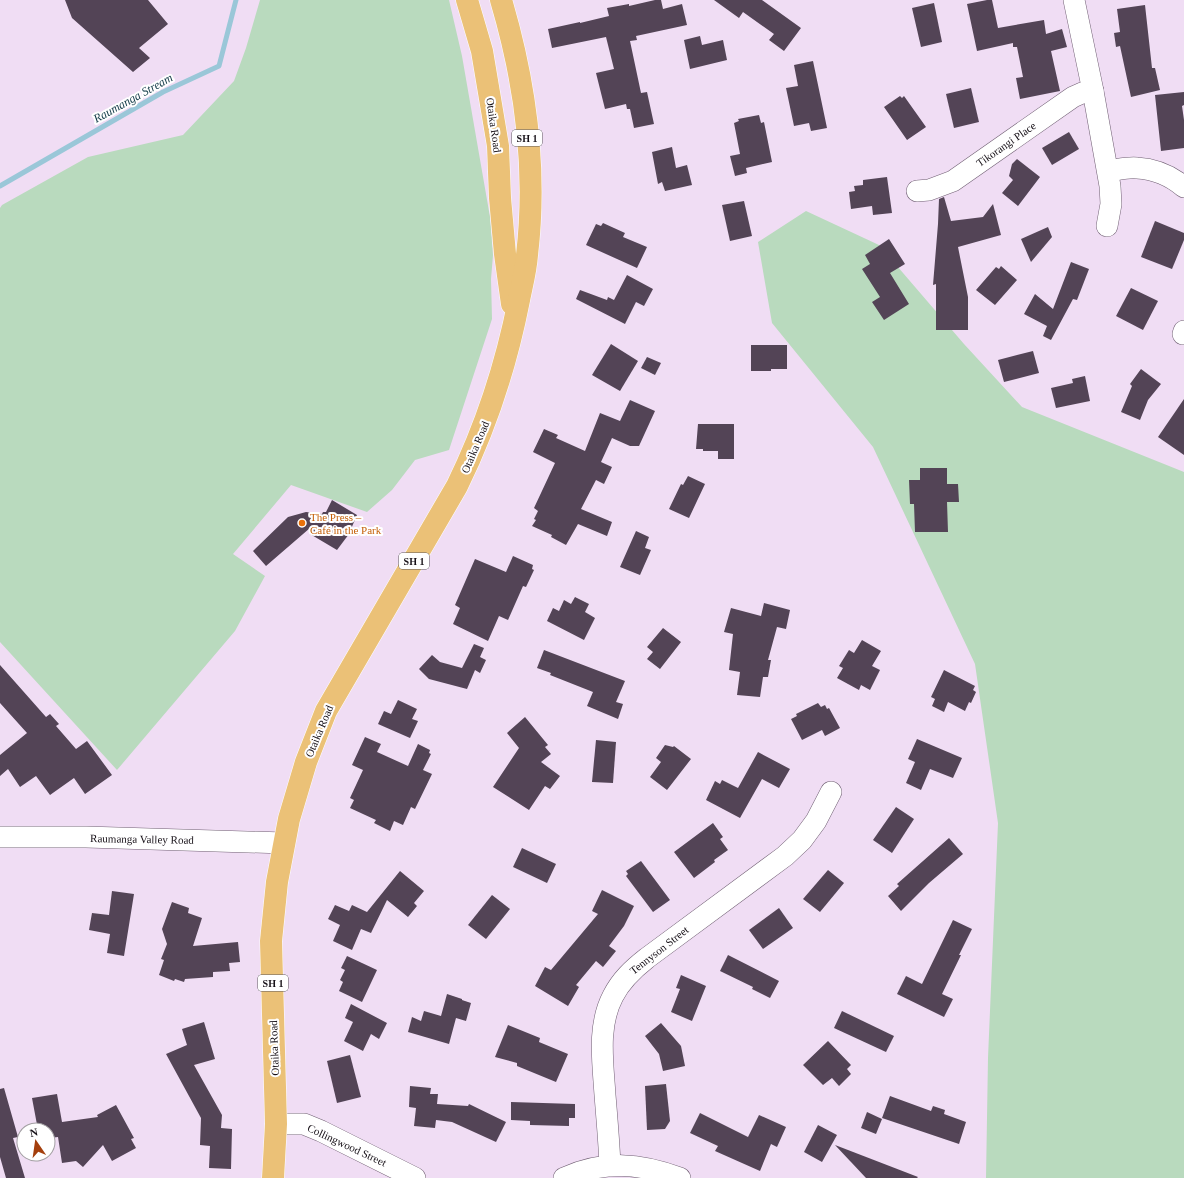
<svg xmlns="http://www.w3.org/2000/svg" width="1184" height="1178" font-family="'Times New Roman',serif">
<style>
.green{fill:#b9dabe}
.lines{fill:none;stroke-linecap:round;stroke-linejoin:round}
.stream{stroke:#9ac7d8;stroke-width:5}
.building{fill:#534456}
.minor-casing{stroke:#716074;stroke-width:22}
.highway-casing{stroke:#fff;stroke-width:23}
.minor{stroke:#fff;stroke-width:21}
.highway{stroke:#ebc177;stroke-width:22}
.food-dot{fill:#e8710a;stroke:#fff;stroke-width:1.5}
.labels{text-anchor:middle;stroke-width:4;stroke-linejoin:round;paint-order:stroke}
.shield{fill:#fff;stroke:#5c585d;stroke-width:1}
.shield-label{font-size:10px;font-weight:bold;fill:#161017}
.street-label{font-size:11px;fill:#161017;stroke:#fff}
.food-label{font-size:11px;fill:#c56008;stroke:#fff;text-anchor:start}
.water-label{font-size:12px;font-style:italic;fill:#123a47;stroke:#fff}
</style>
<rect width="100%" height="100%" fill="#f0ddf4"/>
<g class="green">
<path d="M260 0H449L462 56 490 217 493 255 491 279 492 319 449 450 415 460 392 490 367 512 291 485 233 554 265 576 235 631 117 770 0 642V208L2 205 88 157 183 135 234 81 246 48Z"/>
<path d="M806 211 879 245 964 344 1022 407 1184 472V1178H986L988 1058 998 823 975 664 873 447 772 323 758 242Z"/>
</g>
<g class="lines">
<path class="stream" d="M0 186 163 92 219 66 236 0"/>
</g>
<g class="building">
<path d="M65 0H148L168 24 139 48 150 58 133 72 72 18Z"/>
<path d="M655 0H661L663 9 682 4 687 25 636 36 637 40 630 41 641 93 647 92 654 124 634 128 630 109H627L626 104 605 109 596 73 614 69 606 37 552 48 548 29 580 22V23L609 16 607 8 629 4V6Z"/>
<path d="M714 0H762L801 28 784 51 769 40 774 34 743 12 739 18Z"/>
<path d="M987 0H992L998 28 1044 20 1046 34 1062 29 1067 47 1051 51 1060 91 1020 99 1016 78 1023 77 1017 47H1013V43L977 51 967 4Z"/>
<path d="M934 3 942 42 921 47 912 8Z"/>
<path d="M1145 5 1152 68H1155L1160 90 1131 97 1120 46 1116 47 1114 33 1120 32 1117 9Z"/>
<path d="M700 36 702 45 723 40 727 60 690 69 684 40Z"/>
<path d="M813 61 827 128 811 131 809 123 794 126 786 88 798 86 794 65Z"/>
<path d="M971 88 979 122 954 128 946 94Z"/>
<path d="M1184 92V105L1182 106 1184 120V148L1161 151 1155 95Z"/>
<path d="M900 96 902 98 904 96 926 127 907 140 884 107Z"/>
<path d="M759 115 761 123 764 122 772 162 746 168 747 173 735 176 730 156 740 154 734 123 739 121 738 119Z"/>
<path d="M1069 132 1079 149 1052 165 1042 148Z"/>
<path d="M672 147 676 168 687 165 692 185 665 191 662 182 658 184 652 152Z"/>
<path d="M1017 159 1040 177 1018 206 1002 193 1013 180 1009 176 1012 164Z"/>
<path d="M887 177 892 213 873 215 872 206 851 209 849 192 855 191 854 186 863 185V180Z"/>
<path d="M944 197 951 221 983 217 993 204 1001 235 958 247 968 297V330H936V284L933 285 938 224 939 199Z"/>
<path d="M744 201 752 236 730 241 722 205Z"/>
<path d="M1155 221 1184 233V240L1172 269 1141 257Z"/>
<path d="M603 223 625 233 623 237 647 247 637 268 586 245 596 224 601 226Z"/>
<path d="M1048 227 1052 237 1031 262 1021 239Z"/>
<path d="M889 239 905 264 890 273 909 304 884 320 872 302 880 297 862 269 870 264 865 255Z"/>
<path d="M1071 262 1089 269 1077 300 1073 299 1051 340 1043 336 1047 326 1024 314 1035 294 1053 309Z"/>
<path d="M1001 266 1017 280 995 305 976 290 996 267 999 269Z"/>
<path d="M627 275 653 289 644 306 636 302 625 324 576 299 580 290 607 300 608 297 614 300Z"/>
<path d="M1131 288 1158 301 1143 330 1116 316Z"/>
<path d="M611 344 638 361 620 391 592 375Z"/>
<path d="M751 345H787V369H771V371H751Z"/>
<path d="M1033 351 1039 373 1004 382 998 360Z"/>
<path d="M647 357 661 363 655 375 641 368Z"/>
<path d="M1141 369 1161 384 1148 400 1140 420 1121 412 1132 386 1130 384Z"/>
<path d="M1085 376 1090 401 1056 408 1051 388 1073 383 1072 379Z"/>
<path d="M1184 399V455L1158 437Z"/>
<path d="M630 400 655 411 639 446H630L612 438 601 462 612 467 604 484 596 480 581 509 612 522 607 536 578 524 566 545 551 537 552 535 532 526 536 520 534 519 538 511 534 508 555 463 533 452 544 429 558 435 556 438 585 451 600 413 620 421Z"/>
<path d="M698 424H734V459H718V451H703V449H696Z"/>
<path d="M920 468H947V484H958L959 502H947L948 532H915L914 504H910L909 480H920Z"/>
<path d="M688 476 705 484 689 518 669 509 681 484 683 485Z"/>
<path d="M332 500 357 515 351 529 352 530 337 550 310 534V528L266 566 253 551 288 517 306 512 322 514 323 512H326Z"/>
<path d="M636 531 649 537 645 548 651 550 640 575 620 567Z"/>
<path d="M513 556 533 565 532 569 534 570 526 587 523 586 508 620 499 616 488 641 453 624 460 608 455 605 475 559 506 572Z"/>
<path d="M575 597 589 604 585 612 595 618 584 640 547 621 553 608 559 611 564 600 571 604Z"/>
<path d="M764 603 790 610 786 629 777 627 768 660H771L768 677H763L760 697 737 695 740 672 729 670 733 634 724 632 731 608 761 616Z"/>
<path d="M663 628 681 642 660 669 647 659 653 652 647 647Z"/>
<path d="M862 640 881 651 872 666 880 670 870 690 861 685 859 690 837 678 843 668 839 666 849 650 854 653Z"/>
<path d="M474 644 484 648 480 657 486 660 480 673 475 670 467 689 429 679 419 669 432 655 440 662 462 668Z"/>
<path d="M544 650 625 681 616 702 623 704 618 719 587 706 593 692 550 675 551 673 537 668Z"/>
<path d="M0 665 46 717 50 714 59 724 56 726 76 749 87 741 112 775 85 794 74 778 50 795 36 776 20 787 8 769 0 776V755L27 733 0 703Z"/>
<path d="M944 670 975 686 973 690 976 692 971 703 969 702 965 711 948 702 944 712 932 706 935 699 931 697Z"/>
<path d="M398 700 417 709 412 719 418 721 410 738 378 724 384 711 391 714Z"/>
<path d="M818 703 821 707 825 705 827 709 829 708 840 728 825 736 822 730 802 740 791 719 797 716 796 714Z"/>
<path d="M525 717 548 745 545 747 551 754 541 762 560 776 550 789 545 786 529 810 493 787 519 748 507 733Z"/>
<path d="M365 737 381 744 377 752 408 766 418 744 430 750 429 753 431 754 423 770 432 774 415 809 411 807 403 825 394 821 390 831 374 823 376 820 350 808 354 800 350 798 363 770 352 765Z"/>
<path d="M917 739 962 758 953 778 930 769 921 790 906 783 915 762 908 759Z"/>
<path d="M596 740 616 742 613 783 592 782Z"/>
<path d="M665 745 673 747 674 746 691 759 667 790 650 777 661 762 656 758Z"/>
<path d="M758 752 790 769 779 788 762 779 740 818 706 800 715 781 720 784 722 780 738 788Z"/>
<path d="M896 807 914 819 892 853 873 840Z"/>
<path d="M713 823 723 837 720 839 728 850 714 860 715 862 694 878 674 852Z"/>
<path d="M949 838 963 854 929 883 901 911 888 896 899 886 897 884Z"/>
<path d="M522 848 556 864 547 883 513 867Z"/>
<path d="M641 861 670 900 653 912 626 876 628 874 626 871Z"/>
<path d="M828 870 844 883 820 912 803 899Z"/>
<path d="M400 871 424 891 414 903 417 906 408 917 387 900 371 933 361 929 352 950 333 941 340 925 328 919 335 905 349 911 352 905 367 912Z"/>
<path d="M602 890 634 906 624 926 609 946 616 951 603 967 596 961 576 985 579 987 568 1006 535 986 545 967 551 970 598 914 592 911Z"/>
<path d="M112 891 134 894 124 956 107 953 110 934 89 930 92 913 109 915Z"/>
<path d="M492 895 510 909 486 939 468 925Z"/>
<path d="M172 902 189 908 188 913 202 918 193 946 238 942 240 962 229 963 230 971 213 972V977L185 979 184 982 175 979 174 981 159 975 164 960 161 959 167 944 162 929Z"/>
<path d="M779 908 793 928 763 949 749 930Z"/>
<path d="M953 920 972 929 959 955H961L942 994 953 999 944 1017 897 994 906 976 922 984Z"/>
<path d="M728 955 779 981 770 998 752 989 753 987 720 971Z"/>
<path d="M347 956 377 970 362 1002 339 991 343 982 340 980 345 970 341 968Z"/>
<path d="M681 975 706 986 692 1021 671 1012 680 989 676 988Z"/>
<path d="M447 994 462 999V1000L471 1003 466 1021 456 1018 449 1044 408 1032 412 1017 421 1021 424 1011 441 1016Z"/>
<path d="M351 1004 387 1023 379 1039 371 1034 363 1051 344 1041 353 1022 345 1018Z"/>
<path d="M842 1011 894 1036 886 1052 834 1028Z"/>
<path d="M204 1022 215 1059 194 1065 222 1115 221 1128 232 1129 231 1169 209 1168 210 1146 200 1145 201 1118 166 1054 187 1045 182 1029Z"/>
<path d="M661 1023 681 1046 685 1066 663 1071 659 1054 645 1036Z"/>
<path d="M508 1025 540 1038 539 1042 568 1054 556 1082 517 1066V1063L495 1057Z"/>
<path d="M828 1041 851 1065 847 1069 851 1074 839 1086 832 1078 823 1085 803 1065Z"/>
<path d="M350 1055 361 1097 337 1103 327 1061Z"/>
<path d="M666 1084 670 1121 665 1129 647 1130 645 1086Z"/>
<path d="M410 1086 431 1088 430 1094H438L437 1104 468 1106 469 1104 506 1122 496 1142 452 1122 436 1120 435 1128 414 1126 416 1108 409 1107Z"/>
<path d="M4 1088 18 1137 13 1138 25 1178H6L0 1157V1089Z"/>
<path d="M57 1094 62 1122 98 1117 97 1115 116 1105 134 1138 131 1139 136 1148 112 1161 103 1145 83 1167 76 1161 62 1163 58 1137 50 1138 48 1130H38L32 1098Z"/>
<path d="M890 1096 931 1111 933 1106 945 1110 944 1114 966 1122 959 1144 882 1118Z"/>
<path d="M511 1102 575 1104V1118H569V1126L530 1125V1121L511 1120Z"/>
<path d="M867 1112 882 1119 876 1134 861 1128Z"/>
<path d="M700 1113 748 1137 759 1115 786 1127 777 1147 771 1144 760 1171 715 1151 718 1146 690 1133Z"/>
<path d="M818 1125 837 1135 822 1162 804 1152Z"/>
<path d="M835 1145 918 1177 917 1178H866Z"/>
</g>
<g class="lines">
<g class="minor-casing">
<g id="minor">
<path d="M1074 0 1093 91 1110 186 1111 204 1107 226"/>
<path d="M1108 171C1117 170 1127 167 1137 168 1154 169 1171 176 1184 187"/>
<path d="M917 191 929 190 953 181 1073 97 1082 93 1093 91"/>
<path d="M1183 334 1184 331"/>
<path d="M0 837H86L284 843"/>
<path d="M276 1124H304L321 1131 415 1178"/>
<path d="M610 1165C609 1142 607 1119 605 1095 603 1063 597 1026 613 996 621 980 633 969 647 958L785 856 802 840 816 821 831 792"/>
<path d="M564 1178C604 1160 640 1163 680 1178"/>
</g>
</g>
<g class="highway-casing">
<g id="highway">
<path d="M467 0 482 51 498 146 500 198 505 254 512 304"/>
<path d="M273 1178 276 1124 271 941 277 882 289 819 306 762 326 711 457 486C487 425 506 366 519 300 522 285 526 270 527 255 537 170 525 81 501 0"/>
</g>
</g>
<use href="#minor" class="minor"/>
<use href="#highway" class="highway"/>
</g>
<circle class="food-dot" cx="302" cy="523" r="4"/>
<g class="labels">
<g class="shield">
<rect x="512" y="130" width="30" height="16" rx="3"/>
<rect x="399" y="553" width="30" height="16" rx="3"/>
<rect x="258" y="975" width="30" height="16" rx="3"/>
</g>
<g class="shield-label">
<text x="527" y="142">SH 1</text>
<text x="414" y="565">SH 1</text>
<text x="273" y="987">SH 1</text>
</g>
<g class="street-label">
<text transform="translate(494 125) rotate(82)" y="4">Otaika Road</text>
<text transform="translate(1006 144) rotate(-35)" y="4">Tikorangi Place</text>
<text transform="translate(475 447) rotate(-67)" y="4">Otaika Road</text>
<text transform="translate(319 731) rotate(-67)" y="4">Otaika Road</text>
<text transform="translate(142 839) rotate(1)" y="4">Raumanga Valley Road</text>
<text transform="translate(659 950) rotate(-38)" y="4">Tennyson Street</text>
<text transform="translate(274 1048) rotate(-92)" y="4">Otaika Road</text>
<text transform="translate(347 1145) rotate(25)" y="4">Collingwood Street</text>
</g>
<g class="food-label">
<text x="310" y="521">The Press –<tspan x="310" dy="13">Café in the Park</tspan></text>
</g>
<g class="water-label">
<text transform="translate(133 98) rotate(-29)" y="4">Raumanga Stream</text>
</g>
</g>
<g transform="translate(36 1142) rotate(347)"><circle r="19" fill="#ffffff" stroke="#a29fa2"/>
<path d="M0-3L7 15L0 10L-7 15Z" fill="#a43f0d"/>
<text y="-6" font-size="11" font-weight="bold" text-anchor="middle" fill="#161017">N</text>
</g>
</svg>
